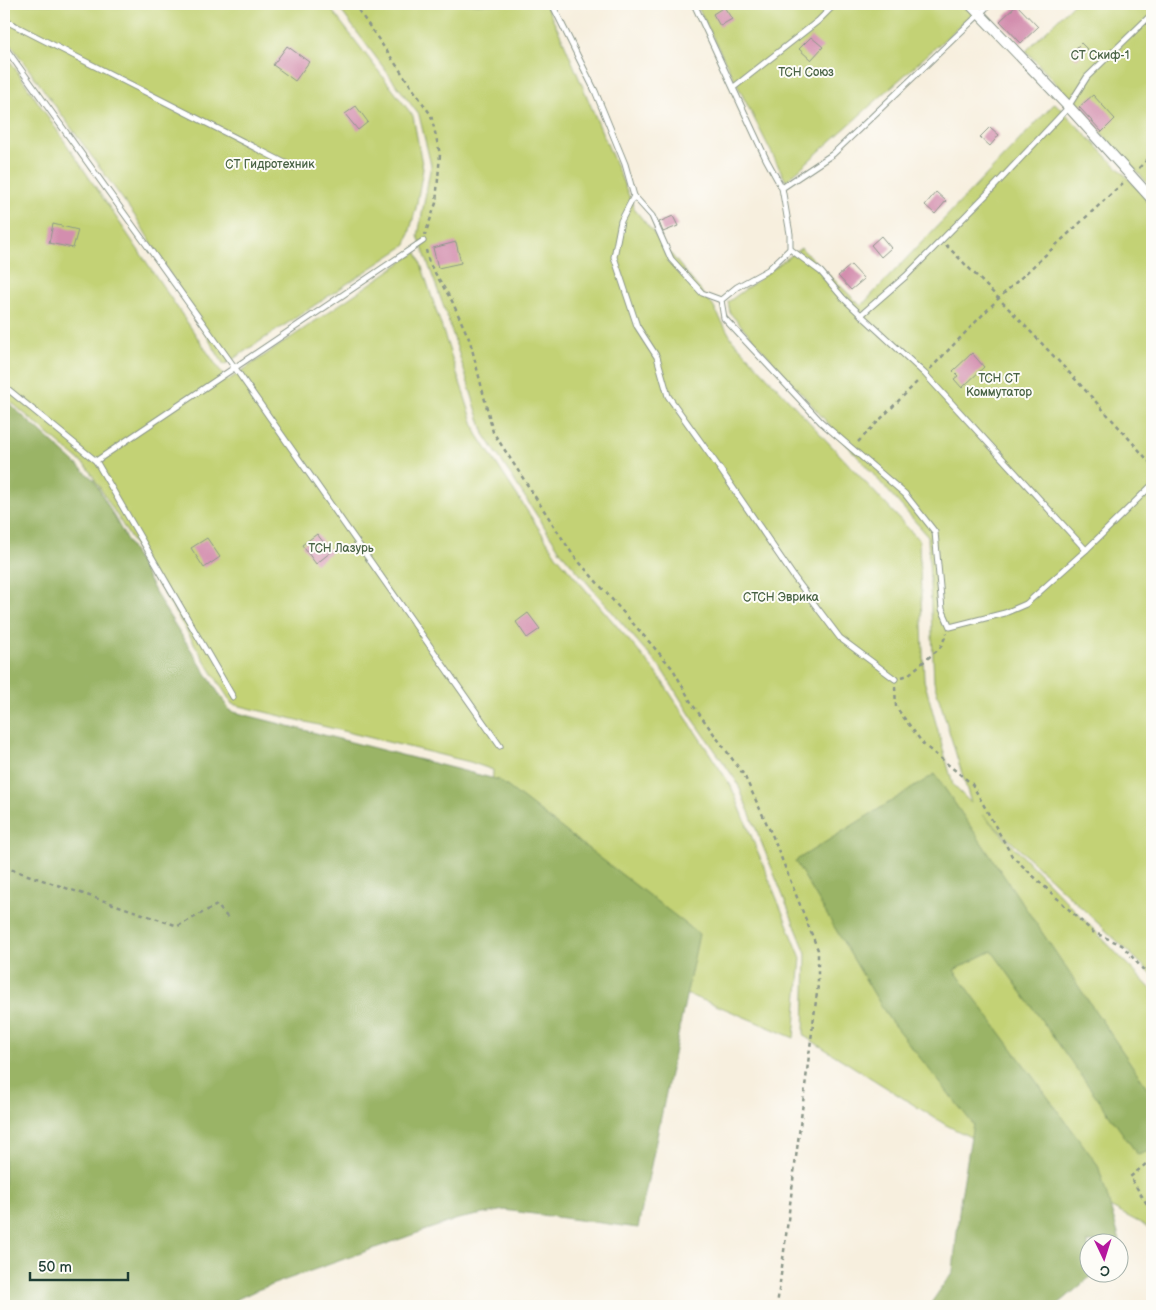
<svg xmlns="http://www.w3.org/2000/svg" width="1156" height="1310" font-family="'Balsamiq Sans',sans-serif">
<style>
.green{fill:#c3d274;stroke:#718854}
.forest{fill:#9ab466;stroke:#5c784d}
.building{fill:#d38eae}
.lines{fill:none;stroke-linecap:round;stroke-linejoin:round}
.service-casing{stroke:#8b9689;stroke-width:7}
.minor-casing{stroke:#8b9689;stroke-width:12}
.path{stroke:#8b9689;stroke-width:2.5;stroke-dasharray:4 4;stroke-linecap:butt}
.service{stroke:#fff;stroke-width:5}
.minor{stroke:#fff;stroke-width:10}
.labels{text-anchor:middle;stroke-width:4;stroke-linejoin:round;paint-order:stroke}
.park-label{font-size:12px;fill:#486244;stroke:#fdfcf7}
</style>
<rect width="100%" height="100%" fill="#fdfcf7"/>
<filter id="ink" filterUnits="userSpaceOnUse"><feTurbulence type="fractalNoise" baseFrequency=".02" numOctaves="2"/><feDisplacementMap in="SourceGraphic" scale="10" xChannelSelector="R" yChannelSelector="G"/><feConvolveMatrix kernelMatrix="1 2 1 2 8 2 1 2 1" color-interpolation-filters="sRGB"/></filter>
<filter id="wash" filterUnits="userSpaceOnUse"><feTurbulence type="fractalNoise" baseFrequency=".0096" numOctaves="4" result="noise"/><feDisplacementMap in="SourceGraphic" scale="20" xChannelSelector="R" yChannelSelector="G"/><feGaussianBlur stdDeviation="1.12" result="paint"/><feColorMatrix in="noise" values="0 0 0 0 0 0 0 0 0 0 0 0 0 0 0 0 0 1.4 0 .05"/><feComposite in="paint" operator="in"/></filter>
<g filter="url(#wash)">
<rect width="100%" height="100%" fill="#f7efde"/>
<g class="green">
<path d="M4 4H327L413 116 423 169 416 208 406 245 224 365 137 219 4 35Z"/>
<path d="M336 4H545L562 38 635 210 713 306 732 339 919 540 924 680 953 785 971 803 934 682 928 536 730 313 728 302 801 248 861 306 1055 103 1152 203V974L983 815 1152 990V1229L1062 1182 946 1125 804 1036 806 953 737 782 691 716 662 670 560 551 484 434 447 316 418 236 431 165 419 115Z"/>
<path d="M696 4H980L982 6 786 181Z"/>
<path d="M1073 4H1152V188L1026 51Z"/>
<path d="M4 52 227 381 417 252 477 434 556 555 656 672 731 786 801 958 794 1038 716 1005 486 922 493 770 470 762 232 704 195 645 88 468 4 396Z"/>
</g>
<g class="forest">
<path d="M4 399 94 480 163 606 230 711 499 780 699 934 638 1228 504 1210 458 1219 409 1236 257 1290 222 1306H4Z"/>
<path d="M935 774 1152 1095V1150L1138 1155 992 951 954 970 1098 1165 1127 1265 1119 1267 1118 1242H1088V1272L1095 1273 1056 1306H929L953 1271 960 1203 973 1124 889 1019 795 861Z"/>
</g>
<g id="blocks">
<g class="building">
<path d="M1017 5 1038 27 1021 43 1000 21Z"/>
<path d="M724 7 732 19 720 26 713 14Z"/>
<path d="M811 37 823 47 811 60 799 49Z"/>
<path d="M1081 43 1087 49 1077 59 1071 53Z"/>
<path d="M287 46 309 62 295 81 273 65Z"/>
<path d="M1093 95 1115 119 1102 132 1079 107Z"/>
<path d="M356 106 368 122 358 130 345 114Z"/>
<path d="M990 127 999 135 990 146 980 137Z"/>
<path d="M936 192 946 201 935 214 925 205Z"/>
<path d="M673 216 678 226 663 232 659 222Z"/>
<path d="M53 224 78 230 73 248 49 243Z"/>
<path d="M881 236 891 248 881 257 871 245Z"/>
<path d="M456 242 461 263 438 268 433 248Z"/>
<path d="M851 265 864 279 851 290 838 276Z"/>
<path d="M972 353 984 367 962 388 954 379 958 376 953 371Z"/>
<path d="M317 534 331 552 316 564 302 545Z"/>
<path d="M207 538 220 557 204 568 191 548Z"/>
<path d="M528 613 540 629 527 638 516 622Z"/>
</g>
</g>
</g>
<g filter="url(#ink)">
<use href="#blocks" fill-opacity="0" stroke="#8b9689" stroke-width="1"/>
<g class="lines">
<g class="service-casing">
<g id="service">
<path d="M552 4 595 91 625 164 634 196 652 216 671 259 702 293 721 300"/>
<path d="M694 4 766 159 782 188 790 234V249L768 270 737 287 721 300 724 318 821 422 905 494 935 532 942 609 950 627 1005 613 1026 604 1086 550 1152 485"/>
<path d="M4 20 293 167"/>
<path d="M4 46 235 368 500 746"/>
<path d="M734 87 818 21 835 4"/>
<path d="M782 188 833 154 990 4"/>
<path d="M634 196 621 221 614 257 637 326 657 357 668 396 718 466 794 577 840 638 895 679"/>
<path d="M790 249 821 272 843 298 861 315 906 276 988 193 1066 110 1087 77 1152 14"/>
<path d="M861 315 925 374 1086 550"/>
<path d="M4 386 96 461 233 697"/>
<path d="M96 461 423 241"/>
</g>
</g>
<g class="minor-casing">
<path id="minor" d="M970 4 1068 106 1152 199"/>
</g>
<g class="path">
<path d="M354 4 431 115 440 154 436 203 425 235"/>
<path d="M1139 168 1152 155"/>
<path d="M946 245C1017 316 1087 390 1152 465"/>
<path d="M426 250 429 263 452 301 470 341 493 432 573 555 673 669 692 704 744 775 773 837 818 950V985L777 1306"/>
<path d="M930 369 998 299 1124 182"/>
<path d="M858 442 919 380"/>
<path d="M902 677 908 675 940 648 947 633"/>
<path d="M895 687 896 707 924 745 972 784 1012 856 1093 932 1122 945 1152 980"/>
<path d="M4 867 178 926 217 905 228 918"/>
<path d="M1152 1159 1130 1177 1152 1212"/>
</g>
<use href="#service" class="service"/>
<use href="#minor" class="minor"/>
</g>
</g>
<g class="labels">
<g class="park-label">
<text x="1100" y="59">СТ Скиф-1</text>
<text x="806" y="76">ТСН Союз</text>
<text x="270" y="168">СТ Гидротехник</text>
<text x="999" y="382">ТСН СТ<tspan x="999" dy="14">Коммутатор</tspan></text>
<text x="341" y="552">ТСН Лазурь</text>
<text x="781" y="601">СТСН Эврика</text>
</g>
</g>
<rect width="1156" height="1310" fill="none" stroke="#fdfcf7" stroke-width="20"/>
<g transform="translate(1104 1258) rotate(176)"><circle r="24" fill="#fdfcf7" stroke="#a4b0a9"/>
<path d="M0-4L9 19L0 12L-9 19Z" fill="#b5179e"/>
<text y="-8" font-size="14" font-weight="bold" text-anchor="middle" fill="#1f3d34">С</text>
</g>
<path d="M30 1272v8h98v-8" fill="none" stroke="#1f3d34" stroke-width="2.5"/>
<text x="38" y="1272" font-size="15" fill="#1f3d34" stroke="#fdfcf7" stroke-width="4" paint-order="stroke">50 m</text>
</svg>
